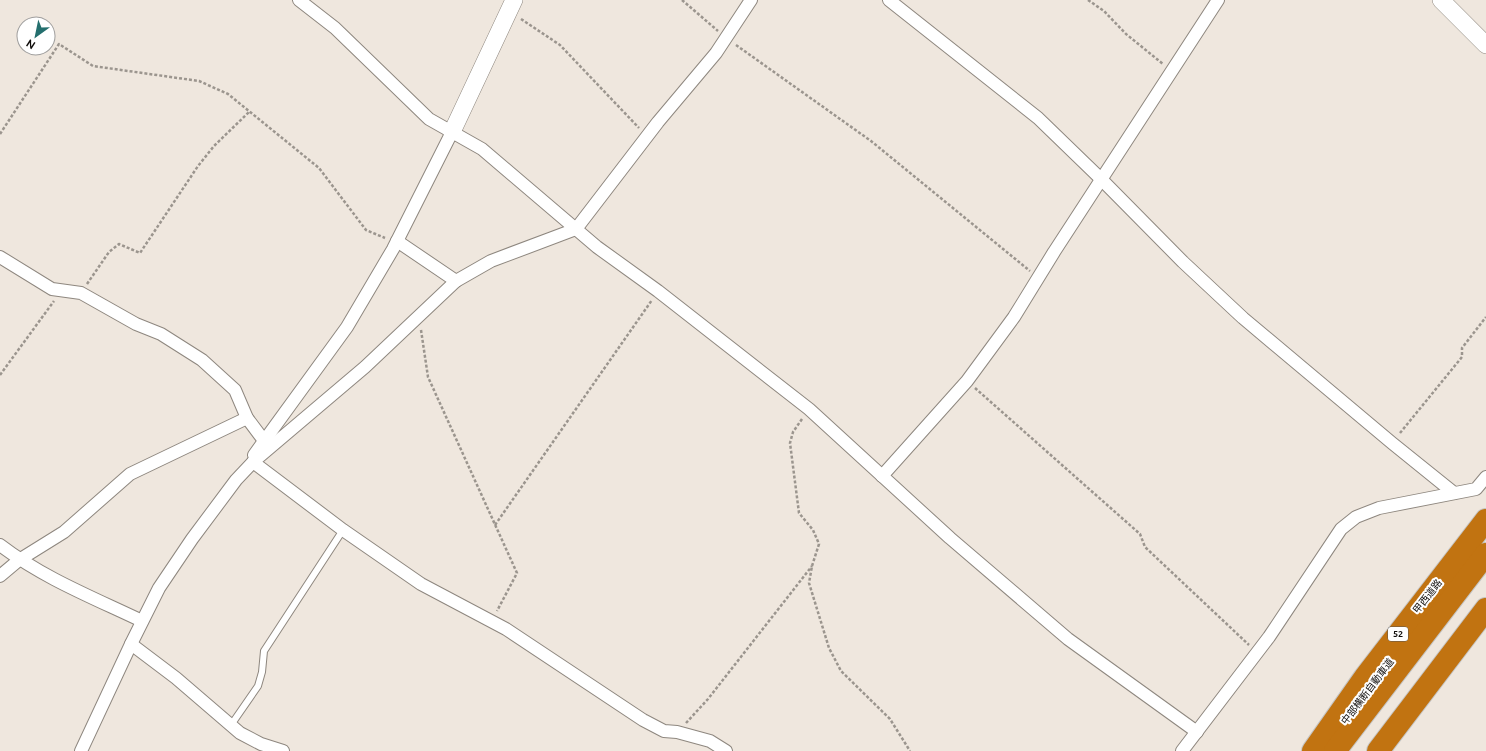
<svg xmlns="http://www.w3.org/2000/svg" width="1486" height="751" font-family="Ubuntu,'Noto Sans JP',sans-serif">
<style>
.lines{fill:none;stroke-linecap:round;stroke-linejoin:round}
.lane-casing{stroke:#8e877f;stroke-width:8}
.street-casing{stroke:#8e877f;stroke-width:14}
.secondary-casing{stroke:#8e877f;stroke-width:18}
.highway-casing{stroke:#c5c5c4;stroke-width:24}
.path{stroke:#9b958e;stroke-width:2.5;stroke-dasharray:3 2;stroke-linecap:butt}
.lane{stroke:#fff;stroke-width:6}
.street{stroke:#fff;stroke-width:12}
.secondary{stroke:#fff;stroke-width:17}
.highway{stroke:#c17311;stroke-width:22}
.labels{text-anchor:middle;stroke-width:4;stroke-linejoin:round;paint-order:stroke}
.shield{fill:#fff;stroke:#575554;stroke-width:1}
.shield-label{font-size:9px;font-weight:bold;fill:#0f0c0a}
.street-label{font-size:10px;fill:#0f0c0a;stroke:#fff}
</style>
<rect width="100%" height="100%" fill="#efe7de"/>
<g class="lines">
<g class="lane-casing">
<path id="lane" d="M231 725 258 686 262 672 264 651 343 530"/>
</g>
<g class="street-casing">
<g id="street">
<path d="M299 0 335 28 429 119 482 149 597 247 658 291 809 409 950 538 1068 639 1197 732"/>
<path d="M889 0 1038 118 1101 179 1183 262 1243 318 1392 443 1454 493"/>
<path d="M397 241 456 281"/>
<path d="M0 257 52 289 81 293 136 324 161 334 202 360 235 390 247 418 268 446"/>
<path d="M254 455 347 327 393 249 452 132"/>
<path d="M253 462 343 530 421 584 506 629 643 720 664 731 677 732 710 741 726 751"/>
<path d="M882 476 967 381 1014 317 1054 252 1218 0"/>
<path d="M0 545C43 578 94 598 142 621"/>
<path d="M0 576 19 560 64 532 130 474 247 418"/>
<path d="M131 644 176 678 240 733 261 744 283 751"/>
<path d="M81 751 131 644 159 588 192 539 236 480 253 462 365 367 456 281 491 261 576 229 658 122 716 53 751 0"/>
<path d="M1182 751 1269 637 1341 529 1356 517 1379 508 1476 489 1486 477"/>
</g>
</g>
<g class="secondary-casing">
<g id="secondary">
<path d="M1441 0 1486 45"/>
<path d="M452 132 514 0"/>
</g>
</g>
<g class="highway-casing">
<g id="highway">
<path d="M1313 751 1365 677 1486 520"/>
<path d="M1335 751 1486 554"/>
<path d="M1378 751 1486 609"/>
</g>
</g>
<g class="path">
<path d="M682 0 718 31"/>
<path d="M1088 0 1104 11 1126 34 1163 64"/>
<path d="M521 19 560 45 639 128"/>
<path d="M736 45 871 141 1030 271"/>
<path d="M0 134 59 44 93 66 199 81 228 94 319 168 366 230 385 238"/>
<path d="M87 284 109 252 119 244 140 253 198 166 214 146 249 112"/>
<path d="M421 330 428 377 517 573 497 611"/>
<path d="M0 375 54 301"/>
<path d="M975 388 1140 534 1145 547 1249 645"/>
<path d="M802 419 793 432 790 443 799 513 813 530 819 544 812 566 809 583 829 648 841 671 890 719 910 751"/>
<path d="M1400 433 1462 357V348L1486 317"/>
<path d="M495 525 652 300"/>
<path d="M686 723 708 699 812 566"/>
</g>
<use href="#lane" class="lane"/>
<use href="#street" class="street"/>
<use href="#secondary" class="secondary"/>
<use href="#highway" class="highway"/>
</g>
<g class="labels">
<rect class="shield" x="1388" y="627" width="20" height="14" rx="3"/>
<g class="shield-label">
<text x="1398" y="637">52</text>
</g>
<g class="street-label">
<text transform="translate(1427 596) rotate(-52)" y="4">甲西道路</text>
<text transform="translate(1367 691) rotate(-53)" y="4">中部横断自動車道</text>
</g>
</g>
<g transform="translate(36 36) rotate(213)"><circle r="19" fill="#ffffff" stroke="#9f9e9d"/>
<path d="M0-3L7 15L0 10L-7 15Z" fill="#246f6e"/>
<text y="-6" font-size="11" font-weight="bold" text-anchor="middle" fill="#0f0c0a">N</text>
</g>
</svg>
